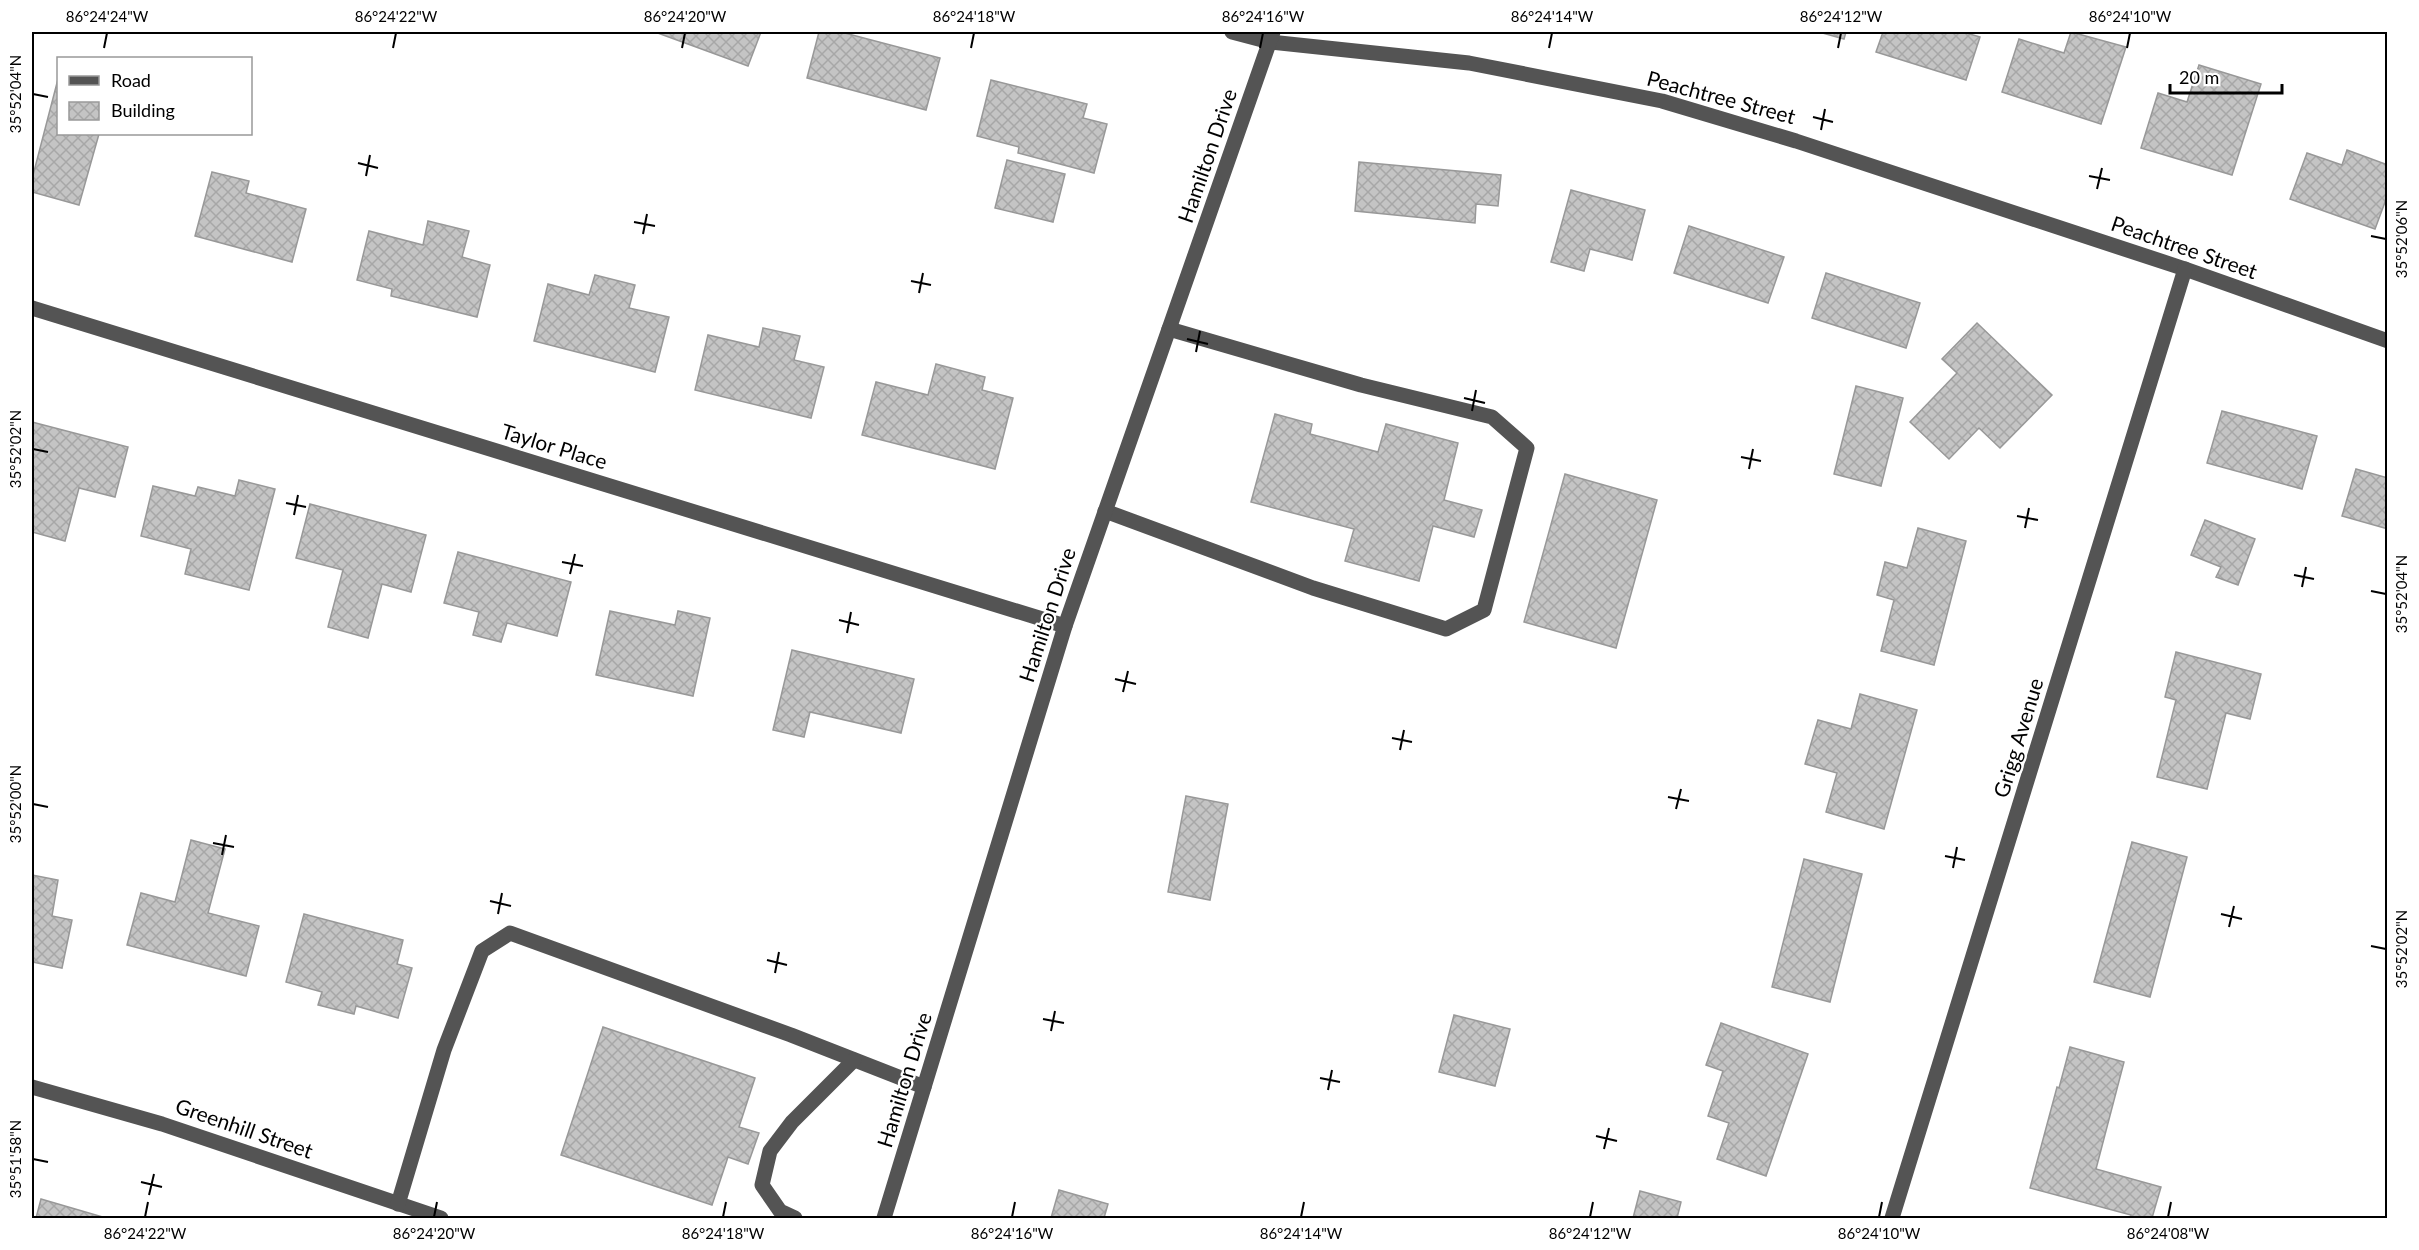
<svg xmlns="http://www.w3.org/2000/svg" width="2419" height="1250" font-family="Lato,sans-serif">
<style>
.building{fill:url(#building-cross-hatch);stroke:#989898;stroke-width:1.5}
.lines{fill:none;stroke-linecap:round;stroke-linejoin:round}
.minor{stroke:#545454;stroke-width:15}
.ticks{fill:none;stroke:#000;stroke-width:2}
.labels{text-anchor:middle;stroke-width:4.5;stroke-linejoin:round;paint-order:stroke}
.street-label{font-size:21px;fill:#000;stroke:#fff}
.neatline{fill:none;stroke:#000;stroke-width:2}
.ticks-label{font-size:15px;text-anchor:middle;fill:#000}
</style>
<defs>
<pattern id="building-cross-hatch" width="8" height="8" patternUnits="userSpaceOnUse" patternTransform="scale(1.5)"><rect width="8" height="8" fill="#c4c4c4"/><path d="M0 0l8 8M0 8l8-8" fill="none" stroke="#a7a7a7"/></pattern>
</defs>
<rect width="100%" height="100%" fill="#fff"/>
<g class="building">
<path d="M655 32H761L748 66Z"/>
<path d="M819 32H841L940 58 926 110 807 78Z"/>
<path d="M1819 32H1846L1844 39Z"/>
<path d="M1883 32H1963L1980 37 1966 80 1876 52Z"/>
<path d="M2071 32 2126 47 2101 124 2002 92 2019 39 2064 53Z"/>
<path d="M2199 65 2261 84 2232 175 2141 148 2158 93 2187 102Z"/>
<path d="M58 79V134H99L79 205 32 192V179Z"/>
<path d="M991 80 1087 104 1083 118 1107 124 1094 173 1018 153 1019 147 977 136Z"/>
<path d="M2347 150 2388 165V194L2375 229 2290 199 2307 153 2342 165Z"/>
<path d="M1007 160 1065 174 1053 222 995 208Z"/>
<path d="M1359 162 1501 175 1498 206 1476 204 1475 223 1355 211Z"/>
<path d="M212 172 249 181 246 193 306 209 292 262 195 236Z"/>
<path d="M1571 190 1645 210 1632 260 1590 249 1584 271 1551 262Z"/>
<path d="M428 221 469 231 462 257 490 265 477 317 391 296 392 289 357 280 369 231 423 245Z"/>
<path d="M1689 226 1784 257 1768 303 1674 273Z"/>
<path d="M1826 273 1920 303 1906 348 1812 318Z"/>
<path d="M595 275 635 285 629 308 669 317 655 372 534 341 548 284 589 295Z"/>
<path d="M1977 323 2052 395 2000 448 1979 428 1949 459 1910 422 1957 373 1942 359Z"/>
<path d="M763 328 800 336 794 360 824 367 811 418 695 390 708 335 759 347Z"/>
<path d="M936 364 985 377 982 390 1013 398 995 469 862 435 876 382 928 395Z"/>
<path d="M1856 386 1903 398 1881 486 1834 474Z"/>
<path d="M2222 411 2317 436 2302 489 2207 463Z"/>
<path d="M1275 414 1312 424 1310 434 1378 452 1386 424 1458 443 1444 500 1482 510 1474 537 1433 526 1419 581 1345 561 1354 529 1251 502Z"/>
<path d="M32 422 128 447 115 497 79 488 65 541 32 532Z"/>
<path d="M2356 469 2388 478V529L2342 516Z"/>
<path d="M1565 474 1657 500 1616 648 1524 622Z"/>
<path d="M239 480 275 489 249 590 185 574 191 549 141 536 153 486 195 496 198 487 235 496Z"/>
<path d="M310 504 426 535 411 592 382 584 368 638 328 627 343 570 296 558Z"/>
<path d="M2205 520 2255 539 2238 585 2216 577 2221 567 2191 555Z"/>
<path d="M1918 528 1966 541 1934 665 1881 651 1894 600 1877 595 1885 562 1907 568Z"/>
<path d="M458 552 571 582 557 636 507 623 501 642 473 635 479 612 444 603Z"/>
<path d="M610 611 675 625 678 611 710 618 693 696 596 675Z"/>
<path d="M792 650 914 679 901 733 810 712 804 737 773 730Z"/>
<path d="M2176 652 2261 674 2250 719 2226 713 2207 789 2157 777 2176 700 2165 697Z"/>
<path d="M1860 694 1917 710 1884 829 1826 812 1837 773 1805 764 1818 720 1851 729Z"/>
<path d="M1186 796 1228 804 1210 900 1168 892Z"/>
<path d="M191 840 225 849 208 913 259 926 246 976 127 945 141 893 175 902Z"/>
<path d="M2132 842 2187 857 2150 997 2094 982Z"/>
<path d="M1804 859 1862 874 1830 1002 1772 987Z"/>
<path d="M32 875 58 880 52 916 72 920 62 968 32 962Z"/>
<path d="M304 914 403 940 397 964 412 968 398 1018 356 1006 354 1014 318 1005 322 992 286 982Z"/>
<path d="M1454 1015 1510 1029 1495 1086 1439 1072Z"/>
<path d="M1721 1023 1808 1054 1766 1176 1717 1159 1729 1123 1708 1116 1723 1071 1706 1065Z"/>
<path d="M603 1027 755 1078 739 1127 759 1133 748 1164 728 1157 712 1205 561 1155Z"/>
<path d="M2070 1047 2124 1062 2096 1169 2161 1187 2152 1218H2130L2131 1215 2030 1188 2057 1087 2059 1088Z"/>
<path d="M1059 1190 1108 1204 1104 1218H1051Z"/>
<path d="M1640 1191 1681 1202 1677 1218H1633Z"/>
<path d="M41 1199 106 1218H36Z"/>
</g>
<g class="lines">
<g class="minor">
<path d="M1232 32 1270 42 1469 63 1662 101 1796 141 2185 269 2388 341"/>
<path d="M32 308 1065 626"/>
<path d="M1105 511 1313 588 1446 629 1484 610 1527 448 1492 417 1361 385 1169 329"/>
<path d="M32 1087 162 1124 441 1218"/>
<path d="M398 1204 444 1050 482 951 510 933 791 1035 924 1087"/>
<path d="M795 1218 780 1211 762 1185 770 1151 792 1122 854 1060"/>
<path d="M884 1218 1065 626 1273 32"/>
<path d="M1892 1218 2185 269"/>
</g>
</g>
<path class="ticks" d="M104 48 107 33M393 48 396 33M682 48 685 33M971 48 974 33M1260 48 1263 33M1549 48 1552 33M1838 48 1841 33M2127 48 2130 33M33 94 48 97M1813 117 1833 122M1821 130 1825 109M358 163 378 168M366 176 370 155M2089 176 2110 180M2097 189 2102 168M634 222 655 226M643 234 647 214M2371 236 2386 239M911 281 931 285M919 293 923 273M1187 339 1208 344M1196 352 1200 331M1464 398 1485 403M1472 411 1476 390M33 449 48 452M1741 457 1761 461M1749 469 1753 449M286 503 306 507M294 515 298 495M2017 516 2038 520M2025 528 2029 508M562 562 583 566M570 574 575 554M2294 575 2314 579M2302 587 2306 567M2371 591 2386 594M839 620 859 625M847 633 851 612M1115 679 1136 684M1123 692 1128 671M1392 738 1412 742M1400 750 1404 730M1668 797 1689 801M33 804 48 807M1676 809 1681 789M213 843 234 847M222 855 226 835M1945 856 1965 860M1953 868 1957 847M490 901 511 906M498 914 502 893M2221 914 2242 919M2229 927 2234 906M2371 946 2386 949M767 960 787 965M775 973 779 952M1043 1019 1064 1023M1051 1031 1055 1011M1320 1078 1340 1082M1328 1090 1332 1070M1596 1136 1617 1141M1604 1149 1609 1128M33 1159 48 1162M141 1182 162 1187M149 1195 154 1174M145 1217 148 1202M434 1217 437 1202M723 1217 726 1202M1012 1217 1015 1202M1301 1217 1304 1202M1590 1217 1593 1202M1879 1217 1882 1202M2168 1217 2171 1202"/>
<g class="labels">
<g class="street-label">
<text transform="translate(1721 98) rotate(15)" y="7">Peachtree Street</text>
<text transform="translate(1208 156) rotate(-71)" y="7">Hamilton Drive</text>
<text transform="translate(2184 248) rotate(19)" y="7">Peachtree Street</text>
<text transform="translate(554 447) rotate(17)" y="7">Taylor Place</text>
<text transform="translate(1048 615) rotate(-72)" y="7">Hamilton Drive</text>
<text transform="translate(2019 738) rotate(-73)" y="7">Grigg Avenue</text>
<text transform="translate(905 1080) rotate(-73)" y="7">Hamilton Drive</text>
<text transform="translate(244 1129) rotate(19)" y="7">Greenhill Street</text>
</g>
</g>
<rect width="2419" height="1250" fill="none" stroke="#ffffff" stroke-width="66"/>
<rect x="57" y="57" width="195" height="78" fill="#ffffff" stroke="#999999" stroke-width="1.5"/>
<rect x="69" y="76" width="30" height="9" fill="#545454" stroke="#999999" stroke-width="1.5"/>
<text x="111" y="87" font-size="18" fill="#000000">Road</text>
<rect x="69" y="102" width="30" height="18" fill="url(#building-cross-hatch)" stroke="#999999" stroke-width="1.5"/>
<text x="111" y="117" font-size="18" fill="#000000">Building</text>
<path d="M2170 84v9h112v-9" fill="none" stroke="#000000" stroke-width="3"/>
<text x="2179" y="84" font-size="18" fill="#000000" stroke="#ffffff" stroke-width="4.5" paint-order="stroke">20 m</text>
<rect x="33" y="33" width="2353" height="1184" class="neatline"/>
<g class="ticks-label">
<text x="107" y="22">86°24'24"W</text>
<text x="396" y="22">86°24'22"W</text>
<text x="685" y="22">86°24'20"W</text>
<text x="974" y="22">86°24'18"W</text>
<text x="1263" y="22">86°24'16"W</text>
<text x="1552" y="22">86°24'14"W</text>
<text x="1841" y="22">86°24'12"W</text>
<text x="2130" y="22">86°24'10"W</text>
<text transform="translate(16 94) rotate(-90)" y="5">35°52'04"N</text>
<text transform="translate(2402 239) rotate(-90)" y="5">35°52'06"N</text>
<text transform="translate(16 449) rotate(-90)" y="5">35°52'02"N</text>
<text transform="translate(2402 594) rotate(-90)" y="5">35°52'04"N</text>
<text transform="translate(16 804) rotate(-90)" y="5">35°52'00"N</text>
<text transform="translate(2402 949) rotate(-90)" y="5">35°52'02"N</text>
<text transform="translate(16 1159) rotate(-90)" y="5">35°51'58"N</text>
<text x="145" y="1239">86°24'22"W</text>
<text x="434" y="1239">86°24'20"W</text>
<text x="723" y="1239">86°24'18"W</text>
<text x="1012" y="1239">86°24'16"W</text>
<text x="1301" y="1239">86°24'14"W</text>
<text x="1590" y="1239">86°24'12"W</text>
<text x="1879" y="1239">86°24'10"W</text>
<text x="2168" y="1239">86°24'08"W</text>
</g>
</svg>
